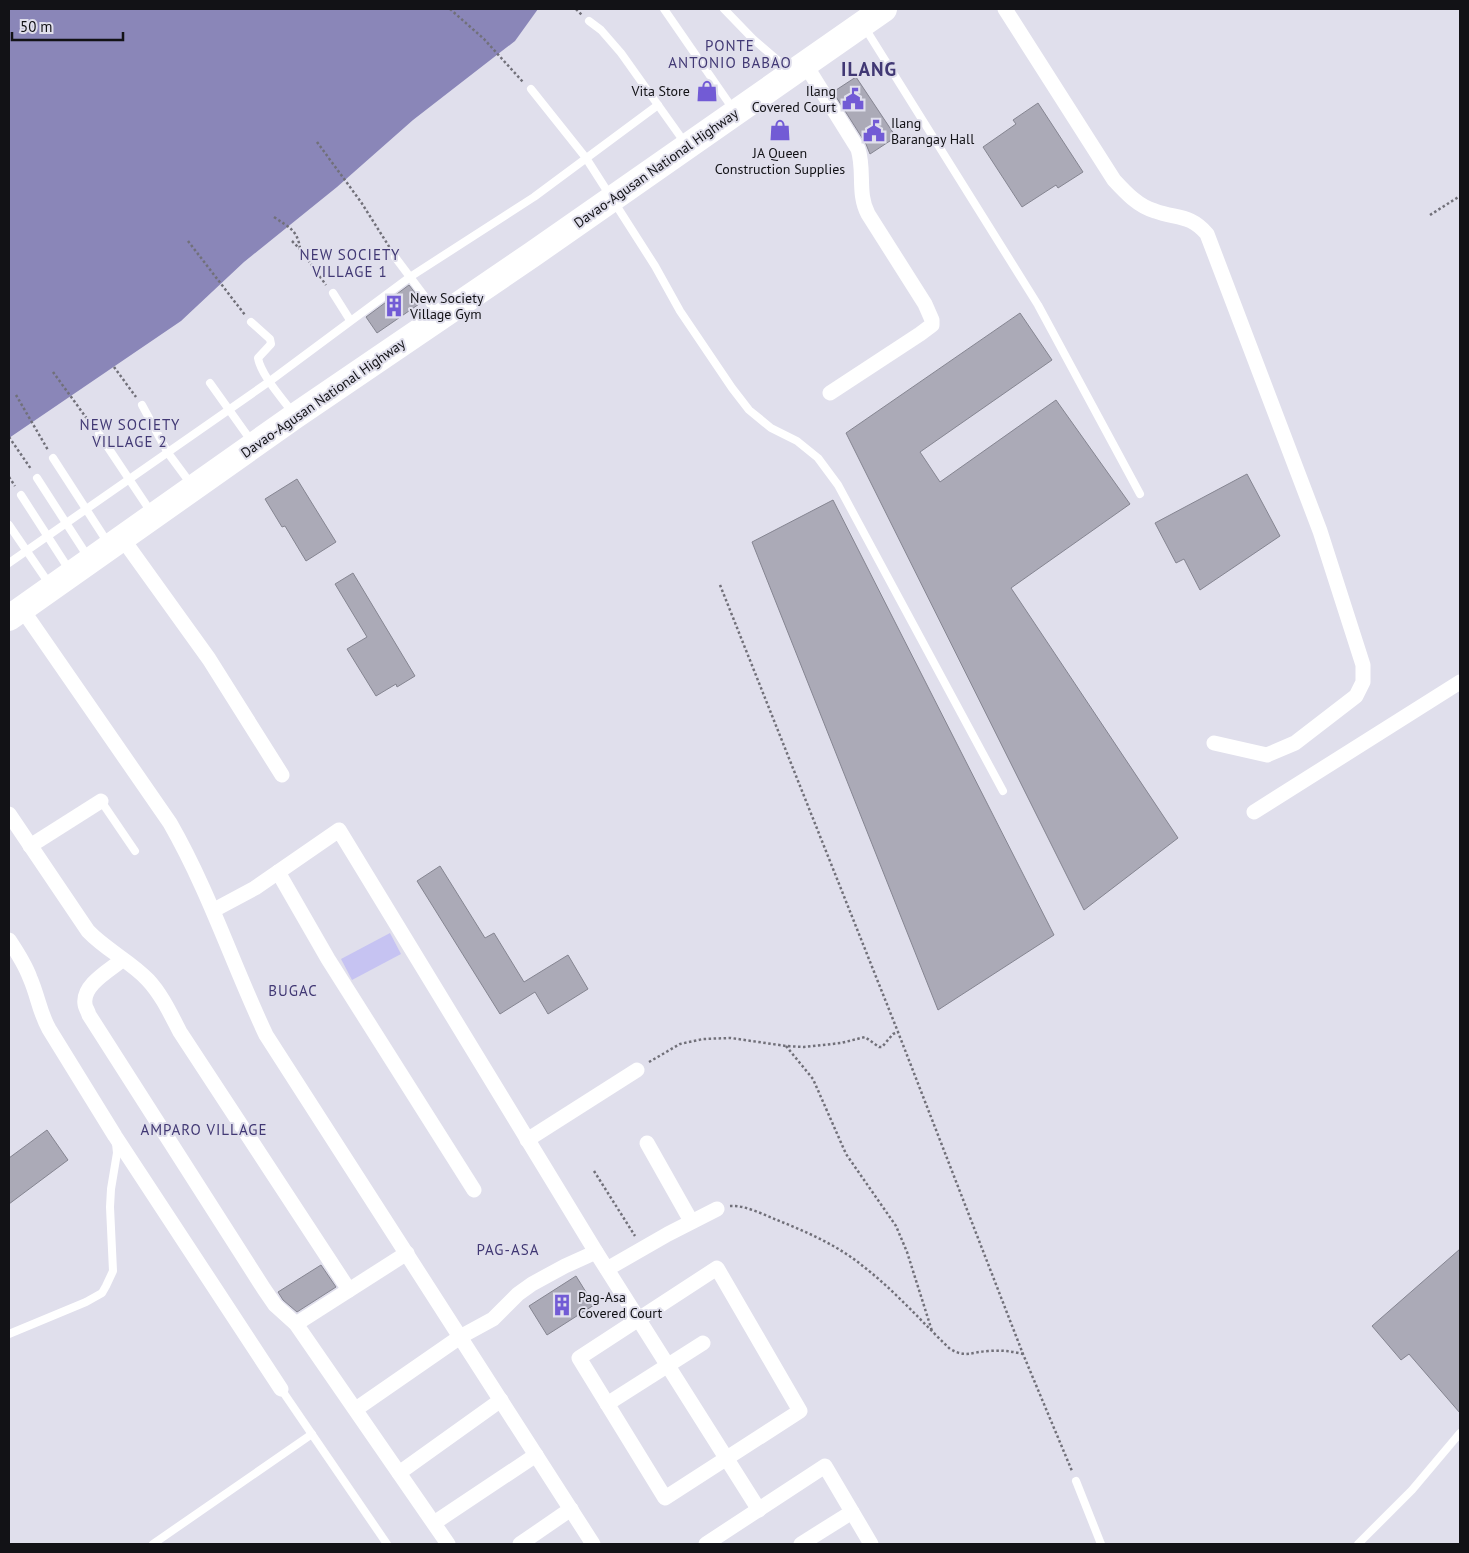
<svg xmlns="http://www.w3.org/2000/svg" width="1469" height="1553" font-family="'PT Sans',sans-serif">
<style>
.green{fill:#c6c3f2}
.water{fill:#8a86b8}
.building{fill:#abaab7;stroke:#858591}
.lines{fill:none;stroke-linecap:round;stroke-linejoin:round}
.path{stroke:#717079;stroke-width:2.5;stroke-dasharray:2.5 2.5;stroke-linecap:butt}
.lane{stroke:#fff;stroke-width:8}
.street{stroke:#fff;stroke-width:15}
.highway{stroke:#fff;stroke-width:26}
.labels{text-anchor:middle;stroke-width:4;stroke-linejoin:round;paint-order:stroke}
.poi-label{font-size:14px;fill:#121216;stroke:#e0dfec;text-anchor:start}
.street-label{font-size:14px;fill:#121216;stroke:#e0dfec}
.neighbourhood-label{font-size:15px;letter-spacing:1px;fill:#413874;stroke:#e0dfec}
.district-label{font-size:19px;font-weight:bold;letter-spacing:1px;fill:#413874;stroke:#e0dfec}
</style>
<rect width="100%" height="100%" fill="#e0dfec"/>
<path class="green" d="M390 933 401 954 352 980 341 959Z"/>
<path class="water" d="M9 9H538L515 41 413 120 337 187 244 262 181 321 9 438Z"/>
<g class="building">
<path d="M856 77 896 137 870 154 866 144 833 92Z"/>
<path d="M1038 103 1083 172 1058 188 1056 185 1022 207 983 147 1016 124 1013 120Z"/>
<path d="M409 285 422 302 377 333 366 317Z"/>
<path d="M1020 313 1052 360 920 452 940 482 1056 400 1130 504 1011 588 1178 838 1084 910 846 433Z"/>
<path d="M1247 474 1280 536 1200 590 1184 559 1176 563 1155 523Z"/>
<path d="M297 479 336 542 306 561 285 526 282 527 265 499Z"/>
<path d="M833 500 1054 935 938 1010 752 542Z"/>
<path d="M353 573 415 676 397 687 396 684 376 696 347 649 367 637 335 584Z"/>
<path d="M440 866 485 938 494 933 524 982 568 955 588 989 548 1014 535 992 500 1014 417 881Z"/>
<path d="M47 1130 68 1160 9 1204V1158Z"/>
<path d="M1460 1249V1413L1409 1354 1401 1360 1372 1326Z"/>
<path d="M321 1265 336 1287 297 1312 283 1300 278 1292Z"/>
<path d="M576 1276 594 1305 547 1335 529 1306Z"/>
</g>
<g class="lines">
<g class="path">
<path d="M450 9 484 39 523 82"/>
<path d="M576 9 582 15"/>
<path d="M317 142 361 202 390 248"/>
<path d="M1430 215 1460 196"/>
<path d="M274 217C288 227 297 229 300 248"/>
<path d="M188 241 245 315"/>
<path d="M292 241 300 249 326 285"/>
<path d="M114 367 136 397"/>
<path d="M53 372 93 427"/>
<path d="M16 395 48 450"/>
<path d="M9 437 31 469"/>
<path d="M9 477 15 486"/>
<path d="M720 585 898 1032 1023 1354 1072 1471"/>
<path d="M786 1046 813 1079 846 1154 896 1226 907 1252 932 1331"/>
<path d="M649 1062 680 1044 703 1039 731 1038 786 1046 804 1047 841 1043 865 1037 879 1047H882L893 1034 898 1032"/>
<path d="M594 1171 635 1236"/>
<path d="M730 1206C745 1205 762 1214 777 1220 807 1232 839 1246 864 1267 895 1291 921 1321 950 1349 966 1358 971 1352 988 1351 1000 1350 1011 1351 1023 1354"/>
</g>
<g class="lane">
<path d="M664 9 733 109"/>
<path d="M724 9 753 39 789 70"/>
<path d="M589 21 601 30 621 53 685 143"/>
<path d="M865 28 1038 305 1140 494"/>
<path d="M531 89 586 158 655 266 680 311 732 388 749 410 771 428 797 441 818 458 838 485 1003 791"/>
<path d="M395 257 437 313"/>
<path d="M333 293 350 320"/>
<path d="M251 322 270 339 271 344 258 358C261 375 282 398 293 413"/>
<path d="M210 383 252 442"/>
<path d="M142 405 168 453 191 484"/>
<path d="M99 434 151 512"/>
<path d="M53 458 108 543"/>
<path d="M37 478 88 557"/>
<path d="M21 495 70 571"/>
<path d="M9 525 50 585"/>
<path d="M9 563 270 381 410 277 534 197 658 105"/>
<path d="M101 801 135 851"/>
<path d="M9 1334 86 1302 102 1293 106 1286 113 1271 110 1207 111 1189 117 1153 116 1143"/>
<path d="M281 1389 387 1544"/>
<path d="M1076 1481 1101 1544"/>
<path d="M153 1544 312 1434"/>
<path d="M1358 1544 1412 1490 1460 1433"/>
</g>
<g class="street">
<path d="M1005 9 1114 180C1126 193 1138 206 1155 211 1177 219 1190 214 1207 234L1320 531 1363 665V682L1356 696 1295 743 1267 755 1214 743"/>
<path d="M805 64 858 149C865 171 857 193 868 214L925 304 932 320V325L920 334 830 393"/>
<path d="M122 538 209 659 282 775"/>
<path d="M22 609 170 823C209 891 233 965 266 1035L593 1544"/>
<path d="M1254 812 1460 682"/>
<path d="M9 814 88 931C106 950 130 961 148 980 162 995 171 1015 180 1032L349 1290"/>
<path d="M30 846 101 801"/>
<path d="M278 872 328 959 474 1190"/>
<path d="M214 910 255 888 339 830 596 1252 759 1510"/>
<path d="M9 940C17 952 25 964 30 978 38 996 39 1011 49 1029L115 1136 281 1389"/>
<path d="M122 960C110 970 82 985 85 1004 85 1007 88 1011 89 1015L264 1289 275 1305 296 1324 448 1544"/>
<path d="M527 1140 637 1070"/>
<path d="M647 1143 691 1221"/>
<path d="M717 1268 800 1411 665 1498 579 1358Z"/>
<path d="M607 1269 668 1234 717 1209"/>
<path d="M296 1324 407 1253"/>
<path d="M607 1404 703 1343"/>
<path d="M356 1409 460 1337 493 1319 518 1294 532 1284 565 1266 596 1252"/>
<path d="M399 1473 501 1400"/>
<path d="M434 1523 536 1455"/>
<path d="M520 1544 571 1509"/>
<path d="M706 1544 825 1466 871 1544"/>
<path d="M801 1544 852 1512"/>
</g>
<path class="highway" d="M9 618 295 416 533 254 884 9"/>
</g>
<defs>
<g id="shop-bare" transform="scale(1.725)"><path d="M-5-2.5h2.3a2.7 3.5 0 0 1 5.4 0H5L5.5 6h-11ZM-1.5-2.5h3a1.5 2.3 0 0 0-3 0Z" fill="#725bd5" stroke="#e0dfec" stroke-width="2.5" paint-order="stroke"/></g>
<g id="civic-bare" transform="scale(1.725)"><path d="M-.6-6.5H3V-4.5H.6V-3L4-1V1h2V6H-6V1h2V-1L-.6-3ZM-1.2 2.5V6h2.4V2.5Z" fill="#725bd5" stroke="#e0dfec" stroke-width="2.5" paint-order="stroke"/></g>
<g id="building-bare" transform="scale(1.725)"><path d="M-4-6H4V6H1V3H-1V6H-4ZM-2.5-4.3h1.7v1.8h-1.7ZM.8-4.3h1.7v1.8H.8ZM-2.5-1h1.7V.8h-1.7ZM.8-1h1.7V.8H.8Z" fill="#725bd5" stroke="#e0dfec" stroke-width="2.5" paint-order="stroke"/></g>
</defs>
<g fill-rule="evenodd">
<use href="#shop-bare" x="707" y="91"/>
<use href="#civic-bare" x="853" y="99"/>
<use href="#shop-bare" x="780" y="130"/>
<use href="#civic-bare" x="874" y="131"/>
<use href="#building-bare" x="394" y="306"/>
<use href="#building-bare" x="562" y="1305"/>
</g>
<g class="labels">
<g class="poi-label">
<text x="690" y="96" text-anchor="end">Vita Store</text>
<text x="836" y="96" text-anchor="end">Ilang<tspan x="836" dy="16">Covered Court</tspan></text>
<text x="891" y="128">Ilang<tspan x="891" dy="16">Barangay Hall</tspan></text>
<text x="780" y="158" text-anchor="middle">JA Queen<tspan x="780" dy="16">Construction Supplies</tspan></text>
<text x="410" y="303">New Society<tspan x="410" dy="16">Village Gym</tspan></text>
<text x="578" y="1302">Pag-Asa<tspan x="578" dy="16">Covered Court</tspan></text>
</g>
<g class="street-label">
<text transform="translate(656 168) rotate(-35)" y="5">Davao-Agusan National Highway</text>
<text transform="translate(323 398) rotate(-35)" y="5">Davao-Agusan National Highway</text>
</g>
<g class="neighbourhood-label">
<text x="730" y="51">PONTE<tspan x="730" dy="17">ANTONIO BABAO</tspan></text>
<text x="350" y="260">NEW SOCIETY<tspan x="350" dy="17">VILLAGE 1</tspan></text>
<text x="130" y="430">NEW SOCIETY<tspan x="130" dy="17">VILLAGE 2</tspan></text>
<text x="293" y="996">BUGAC</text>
<text x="204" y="1135">AMPARO VILLAGE</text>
<text x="508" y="1255">PAG-ASA</text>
</g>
<g class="district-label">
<text x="869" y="76">ILANG</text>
</g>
</g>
<rect width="1469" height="1553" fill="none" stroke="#121216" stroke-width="20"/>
<path d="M12 32v8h111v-8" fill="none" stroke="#121216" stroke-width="2.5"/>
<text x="20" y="32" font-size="15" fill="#121216" stroke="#e0dfec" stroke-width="4" paint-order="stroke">50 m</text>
</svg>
